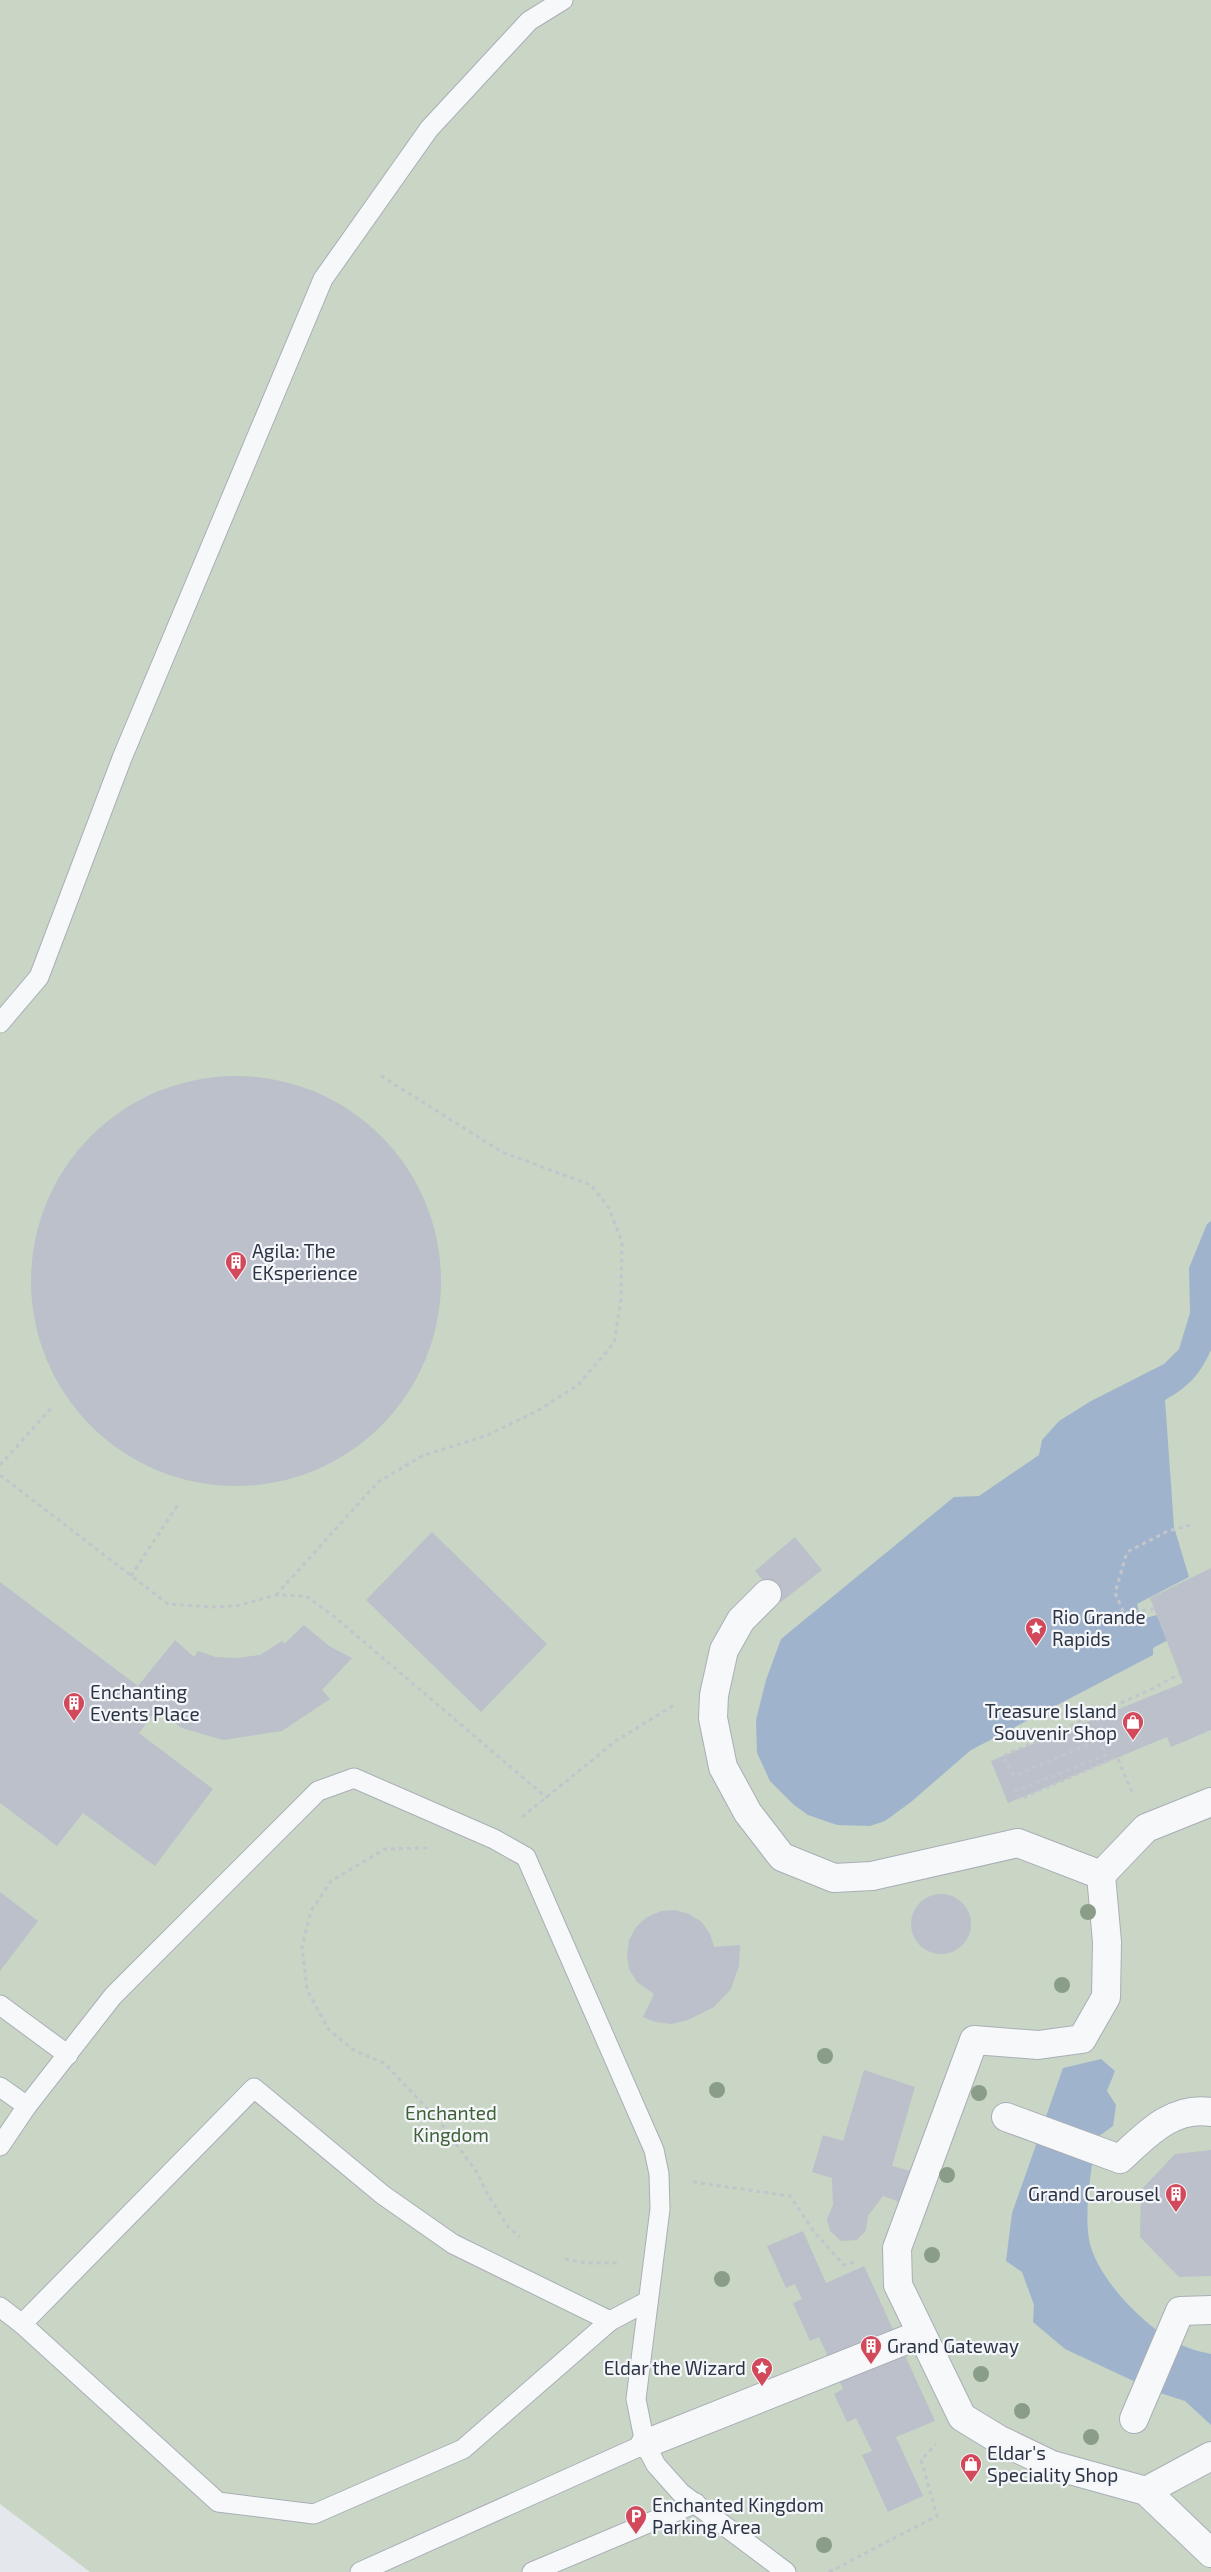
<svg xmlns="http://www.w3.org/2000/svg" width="1211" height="2572" font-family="'Exo 2',sans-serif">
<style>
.green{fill:#c9d6c5}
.water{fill:#9fb4cc}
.building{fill:#bbc0ca}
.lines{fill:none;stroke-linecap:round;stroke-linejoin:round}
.service-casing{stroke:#a9aeb7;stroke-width:21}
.pedestrian-casing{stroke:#a9aeb7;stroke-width:30}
.path{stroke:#c2c5cb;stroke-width:3;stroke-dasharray:4 4;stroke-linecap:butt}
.service{stroke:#f7f8fa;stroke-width:19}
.pedestrian{stroke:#f7f8fa;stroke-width:28}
.tree{fill:#899d89}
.labels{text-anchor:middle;stroke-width:4.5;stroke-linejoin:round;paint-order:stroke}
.poi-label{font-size:19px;fill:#2b3445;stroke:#f4f6f9;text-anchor:start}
.park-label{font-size:19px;fill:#3f6138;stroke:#f4f6f9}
</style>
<rect width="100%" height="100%" fill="#e4e7ec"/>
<path class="green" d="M0 0H1211V2572H90L0 2504Z"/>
<g class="water">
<path d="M1211 1221V1350C1200 1375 1188 1387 1165 1400L1174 1527 1189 1577 1137 1604 1141 1619 1157 1615 1168 1640 1153 1648V1655L971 1750 911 1802 885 1821 870 1826 837 1825 808 1815 794 1805 770 1781 757 1753 756 1720 766 1680 781 1639 954 1497 979 1496 1039 1455 1042 1440 1059 1421 1091 1401 1164 1364 1179 1349 1190 1313 1189 1268 1207 1224Z"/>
<path d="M1101 2059 1115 2071 1107 2091 1116 2105 1113 2126 1095 2139C1092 2170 1084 2209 1089 2239 1095 2278 1152 2336 1189 2348 1196 2351 1204 2352 1211 2354V2425L1185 2401 1157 2392 1065 2349 1033 2322 1034 2305 1022 2272 1006 2261 1012 2213 1063 2068Z"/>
</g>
<g class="building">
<circle cx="236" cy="1281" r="205"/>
<path d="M432 1532 547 1644 481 1712 366 1600Z"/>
<path d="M795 1537 822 1570 781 1602 755 1571Z"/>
<path d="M1211 1568V1730L1171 1747 1167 1737 1008 1803 991 1761 1183 1683 1150 1598Z"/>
<path d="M0 1582 138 1686 175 1640 194 1657 198 1651 216 1657 236 1658 260 1655 282 1641 284 1644 304 1625 329 1646 352 1658 322 1690 330 1699 282 1731 223 1740 182 1728 156 1710 139 1733 213 1789 155 1866 83 1813 57 1846 0 1803Z"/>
<path d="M0 1892 38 1921 0 1971Z"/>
<circle cx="941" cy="1924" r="30"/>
<path d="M675 1910 689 1914 702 1922 710 1934 714 1947 740 1945 739 1966 731 1989 714 2007 688 2020 672 2024 655 2022 643 2017 654 1994 637 1982 629 1969 627 1955 629 1940 636 1927 647 1917 661 1911Z"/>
<path d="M864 2070 915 2087 892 2166 911 2171 902 2203 883 2196 868 2216 866 2230 857 2240 841 2241 830 2231 827 2219 833 2205 832 2178 812 2172 823 2135 843 2141Z"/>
<path d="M1211 2150V2276L1179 2277 1140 2237 1141 2190 1175 2154Z"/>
<path d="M803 2231 826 2283 864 2266 935 2421 896 2437 923 2496 888 2512 862 2455 872 2451 856 2418 847 2422 834 2394 843 2389 819 2337 810 2341 793 2303 802 2299 795 2284 786 2288 767 2246Z"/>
</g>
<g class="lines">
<g class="service-casing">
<g id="service">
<path d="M0 1023 39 977 122 758 323 279 429 129 529 21 563 0"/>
<path d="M0 2005 68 2055"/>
<path d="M0 2087 27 2106"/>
<path d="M0 2146 27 2106 113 1996 318 1791 354 1778 494 1839 526 1857 654 2150 659 2174 660 2209 636 2399 645 2444 656 2465 681 2493 786 2572"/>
<path d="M0 2307 22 2324 218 2502 314 2514 463 2449 610 2321 648 2301"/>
<path d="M22 2324 254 2088 383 2195 453 2244 610 2321"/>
<path d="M360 2572 645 2444"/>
<path d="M532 2572 696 2503"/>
</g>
</g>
<g class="pedestrian-casing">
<g id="pedestrian">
<path d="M767 1594 741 1620 724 1650 714 1695 713 1718 723 1767 748 1813 782 1857 834 1878 872 1876 1018 1843 1101 1875"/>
<path d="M1211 1802 1146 1828 1101 1875 1107 1942 1106 1997 1082 2039 1038 2045 974 2040 897 2248 898 2285 962 2417 998 2439 1052 2465 1146 2491 1211 2553"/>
<path d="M1006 2117 1120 2159C1146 2135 1172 2106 1211 2112"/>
<path d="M1134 2419 1180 2311 1211 2310"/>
<path d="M645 2444 921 2334"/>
<path d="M1146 2491 1211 2456"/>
</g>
</g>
<g class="path">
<path d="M0 1465 54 1405"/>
<path d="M0 1475 168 1604 211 1607 237 1606 276 1595 306 1596 336 1618 547 1798"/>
<path d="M131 1576 179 1503"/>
<path d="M276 1595 378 1482 422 1456 488 1435 539 1410 578 1385 614 1343 621 1299 622 1243 609 1208 591 1185 502 1152 378 1074"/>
<path d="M1154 1609 1124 1613 1115 1593 1127 1552 1168 1531 1191 1525"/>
<path d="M1132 1792 1117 1757 1020 1799 1015 1791 1106 1755 1099 1740 1014 1776 1003 1756 1152 1689 1179 1674"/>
<path d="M522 1817 617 1740 676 1704"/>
<path d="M427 1848 385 1849 331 1881 311 1911 302 1946 307 1990 329 2030 355 2051 384 2063 440 2122 476 2171 488 2195 509 2228 520 2237"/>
<path d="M693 2182 790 2196 815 2233 844 2265 858 2261"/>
<path d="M565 2259 587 2263H620"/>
<path d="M829 2572 937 2516 921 2460 936 2444"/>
</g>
<use href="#service" class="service"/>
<use href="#pedestrian" class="pedestrian"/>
</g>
<g class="tree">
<circle cx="1088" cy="1912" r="8"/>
<circle cx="1062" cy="1985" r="8"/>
<circle cx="825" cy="2056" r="8"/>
<circle cx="717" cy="2090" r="8"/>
<circle cx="979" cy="2093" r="8"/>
<circle cx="947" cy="2175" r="8"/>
<circle cx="932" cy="2255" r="8"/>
<circle cx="722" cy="2279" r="8"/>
<circle cx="981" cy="2374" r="8"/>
<circle cx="1022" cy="2411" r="8"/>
<circle cx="1091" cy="2437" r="8"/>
<circle cx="824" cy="2545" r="8"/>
</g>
<defs>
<g id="building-pin" transform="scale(1.125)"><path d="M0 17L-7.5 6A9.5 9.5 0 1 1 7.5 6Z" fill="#d1495b" stroke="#f4f6f9"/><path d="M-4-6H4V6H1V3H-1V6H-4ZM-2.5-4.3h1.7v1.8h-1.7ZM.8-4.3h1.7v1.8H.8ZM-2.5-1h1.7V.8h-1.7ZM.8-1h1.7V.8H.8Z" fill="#fff"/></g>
<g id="sight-pin" transform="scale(1.125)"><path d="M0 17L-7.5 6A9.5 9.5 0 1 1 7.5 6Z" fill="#d1495b" stroke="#f4f6f9"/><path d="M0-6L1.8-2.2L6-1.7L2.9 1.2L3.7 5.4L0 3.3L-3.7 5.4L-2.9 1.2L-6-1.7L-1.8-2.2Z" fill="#fff"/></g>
<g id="shop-pin" transform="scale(1.125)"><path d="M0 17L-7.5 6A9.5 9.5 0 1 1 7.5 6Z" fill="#d1495b" stroke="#f4f6f9"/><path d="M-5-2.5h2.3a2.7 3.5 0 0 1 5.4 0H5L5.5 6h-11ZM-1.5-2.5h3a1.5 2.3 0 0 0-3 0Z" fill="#fff"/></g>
<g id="parking-pin" transform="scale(1.125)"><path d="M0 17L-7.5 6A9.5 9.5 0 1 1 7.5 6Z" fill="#d1495b" stroke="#f4f6f9"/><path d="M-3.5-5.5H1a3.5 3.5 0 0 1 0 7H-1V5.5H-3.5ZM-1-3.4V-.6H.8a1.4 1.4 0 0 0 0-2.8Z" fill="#fff"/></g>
</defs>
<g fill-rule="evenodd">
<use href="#building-pin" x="236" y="1262"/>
<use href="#sight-pin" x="1036" y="1628"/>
<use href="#building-pin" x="74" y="1703"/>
<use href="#shop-pin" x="1133" y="1722"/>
<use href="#building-pin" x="1176" y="2194"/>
<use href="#building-pin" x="871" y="2346"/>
<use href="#sight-pin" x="762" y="2368"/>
<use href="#shop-pin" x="971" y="2464"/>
<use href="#parking-pin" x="636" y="2516"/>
</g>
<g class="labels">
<g class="poi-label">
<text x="252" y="1258">Agila: The<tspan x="252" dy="22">EKsperience</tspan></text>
<text x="1052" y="1624">Rio Grande<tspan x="1052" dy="22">Rapids</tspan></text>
<text x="90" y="1699">Enchanting<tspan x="90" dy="22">Events Place</tspan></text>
<text x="1117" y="1718" text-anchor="end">Treasure Island<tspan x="1117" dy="22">Souvenir Shop</tspan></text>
<text x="1160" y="2201" text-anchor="end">Grand Carousel</text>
<text x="887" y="2353">Grand Gateway</text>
<text x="746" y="2375" text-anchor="end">Eldar the Wizard</text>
<text x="987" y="2460">Eldar's<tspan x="987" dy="22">Speciality Shop</tspan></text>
<text x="652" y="2512">Enchanted Kingdom<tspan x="652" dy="22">Parking Area</tspan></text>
</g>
<g class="park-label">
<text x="451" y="2120">Enchanted<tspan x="451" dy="22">Kingdom</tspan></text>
</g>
</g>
</svg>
